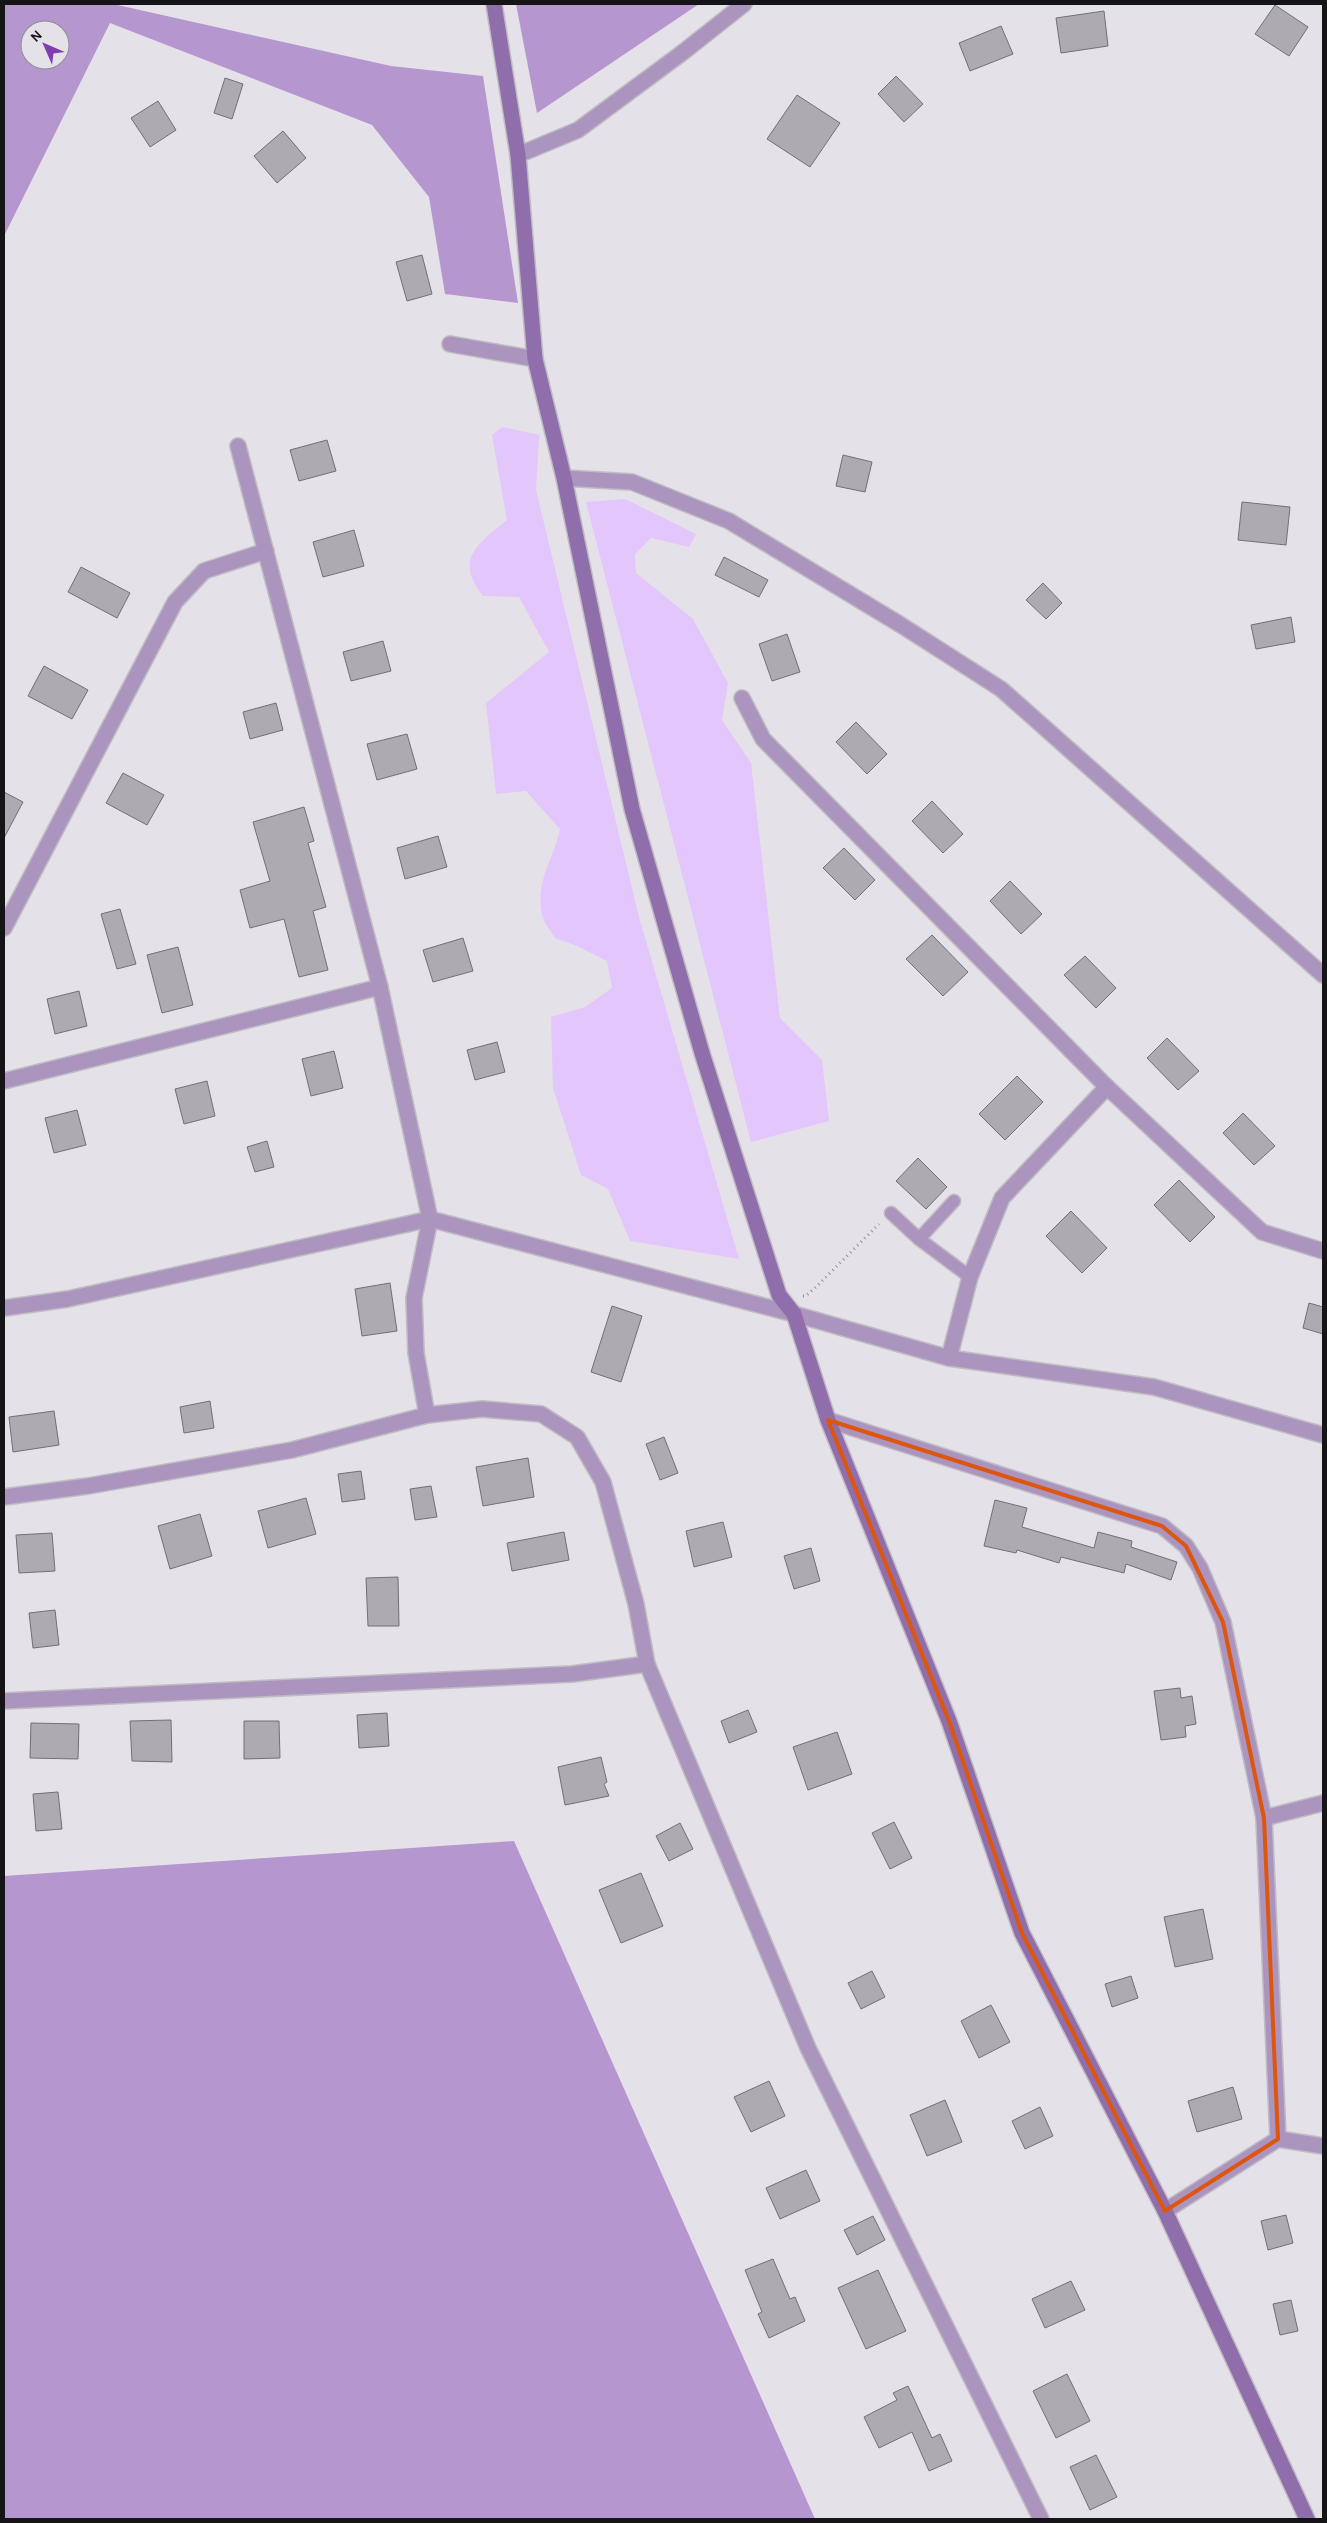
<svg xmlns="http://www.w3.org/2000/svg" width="1327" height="2523" font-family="'Alegreya Sans',sans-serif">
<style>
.green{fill:#e3c6fb}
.forest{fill:#b596ce;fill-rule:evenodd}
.building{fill:#aeaab2;stroke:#736f76}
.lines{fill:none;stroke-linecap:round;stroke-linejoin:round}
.lane-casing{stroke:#c0bcc3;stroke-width:15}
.street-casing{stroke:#c0bcc3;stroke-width:18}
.secondary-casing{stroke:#c0bcc3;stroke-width:18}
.path{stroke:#939096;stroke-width:3;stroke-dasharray:1 4;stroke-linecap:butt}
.lane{stroke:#ab95bf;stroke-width:12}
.street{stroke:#ab95bf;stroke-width:15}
.secondary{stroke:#906eab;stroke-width:15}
.marked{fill:none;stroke:#dd560d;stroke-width:4;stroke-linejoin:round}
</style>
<rect width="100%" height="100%" fill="#e5e1e9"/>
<g class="green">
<path d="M502 427 539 435 536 490 639 917 739 1259 630 1241 608 1189 581 1175 553 1088 551 1017 585 1007 612 988 607 961 577 946 555 938C551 931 543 922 542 914 535 881 554 859 560 829L526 791 496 794 486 703 549 652 519 597 483 596C453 559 479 543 507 520L492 435Z"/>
<path d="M625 499 696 534 689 547 651 538 635 554 636 573 693 619 728 683 722 720 751 763 780 1018 822 1060 829 1121 751 1142 586 502Z"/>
</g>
<g class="forest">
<path d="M4 4H113L391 66 483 76 518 303 445 294 429 197 372 125 110 23 4 236ZM30 30H60V60H30Z"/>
<path d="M516 4H699L537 113Z"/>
<path d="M514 1841 815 2519H4V1876Z"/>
</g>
<g class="building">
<path d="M1275 5 1308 27 1289 56 1255 34Z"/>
<path d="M1104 11 1108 46 1061 53 1056 18Z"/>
<path d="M1001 26 1013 54 970 71 959 43Z"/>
<path d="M896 76 923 104 904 122 878 94Z"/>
<path d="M225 78 243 84 232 119 214 113Z"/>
<path d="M797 95 840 123 810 167 767 139Z"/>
<path d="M158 101 176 130 150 147 131 118Z"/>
<path d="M283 131 306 158 277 183 254 156Z"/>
<path d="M422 255 432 294 407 301 396 262Z"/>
<path d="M327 440 336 471 299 481 290 450Z"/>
<path d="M843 455 872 462 865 492 836 486Z"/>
<path d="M1242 502 1290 507 1286 545 1238 540Z"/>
<path d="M354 530 364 566 323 577 313 542Z"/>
<path d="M724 557 768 580 759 597 715 575Z"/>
<path d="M81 567 130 593 117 618 68 592Z"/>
<path d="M1043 583 1062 603 1046 619 1026 600Z"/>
<path d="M1291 617 1295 642 1256 649 1251 625Z"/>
<path d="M787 634 800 672 772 681 759 644Z"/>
<path d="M383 641 391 671 351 681 343 652Z"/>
<path d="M44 666 88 690 72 719 28 696Z"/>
<path d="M276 703 283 730 250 739 243 712Z"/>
<path d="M856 722 887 754 867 774 836 742Z"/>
<path d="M407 734 417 769 377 780 367 744Z"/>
<path d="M123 773 164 795 147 825 106 803Z"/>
<path d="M4 792 23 802 4 838Z"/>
<path d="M932 801 963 834 943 853 912 821Z"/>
<path d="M304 807 314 841 308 843 326 907 313 911 328 970 299 977 284 919 250 928 240 890 270 881 253 822Z"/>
<path d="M438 836 447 867 405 879 397 848Z"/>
<path d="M844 848 875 880 855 900 823 868Z"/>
<path d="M1010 881 1042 914 1021 934 990 901Z"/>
<path d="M120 909 136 964 117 969 101 914Z"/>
<path d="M932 935 968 972 943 996 906 959Z"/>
<path d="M463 938 473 971 433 982 423 950Z"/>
<path d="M178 947 193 1005 162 1013 147 955Z"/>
<path d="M1085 956 1116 988 1096 1008 1064 975Z"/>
<path d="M79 991 87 1026 55 1034 47 999Z"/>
<path d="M1167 1038 1199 1071 1178 1090 1147 1058Z"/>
<path d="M497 1042 505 1072 475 1080 467 1050Z"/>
<path d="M334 1051 343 1088 311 1096 302 1059Z"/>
<path d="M1017 1076 1043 1102 1005 1140 979 1114Z"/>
<path d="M207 1081 215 1116 184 1124 175 1089Z"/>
<path d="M77 1110 86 1145 54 1153 45 1118Z"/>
<path d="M1243 1113 1275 1146 1254 1165 1223 1133Z"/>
<path d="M267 1141 274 1167 255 1172 247 1147Z"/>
<path d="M918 1158 947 1187 926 1209 896 1181Z"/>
<path d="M1179 1180 1215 1217 1190 1242 1154 1205Z"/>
<path d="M1071 1211 1107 1248 1082 1273 1046 1236Z"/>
<path d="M390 1283 397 1331 362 1336 355 1289Z"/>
<path d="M1309 1303 1323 1307V1334L1303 1328Z"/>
<path d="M612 1306 642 1316 621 1382 591 1372Z"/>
<path d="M210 1401 214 1428 184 1433 180 1407Z"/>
<path d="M54 1411 59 1445 13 1452 9 1417Z"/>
<path d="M664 1437 678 1473 660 1480 646 1444Z"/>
<path d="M528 1458 534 1497 483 1506 476 1467Z"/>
<path d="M361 1471 365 1499 342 1502 338 1474Z"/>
<path d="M431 1486 437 1517 415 1520 410 1489Z"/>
<path d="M306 1498 316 1534 268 1548 258 1511Z"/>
<path d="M995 1500 1027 1508 1022 1527 1094 1548 1098 1532 1132 1541 1131 1547 1177 1562 1171 1580 1126 1564 1124 1573 1061 1557 1059 1563 1017 1550 1016 1553 984 1546Z"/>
<path d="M200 1514 212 1556 170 1569 158 1526Z"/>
<path d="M723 1522 732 1557 694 1567 686 1531Z"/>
<path d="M564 1532 569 1560 512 1571 507 1543Z"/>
<path d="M52 1533 55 1571 19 1573 16 1535Z"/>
<path d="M811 1548 820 1581 794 1589 784 1556Z"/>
<path d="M398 1577 399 1626H368L366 1578Z"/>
<path d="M55 1610 59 1645 33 1648 29 1613Z"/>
<path d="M1180 1688 1181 1698 1192 1696 1196 1724 1185 1726 1186 1737 1161 1740 1154 1691Z"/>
<path d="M748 1710 757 1732 729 1743 721 1721Z"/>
<path d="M387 1713 389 1746 359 1748 357 1715Z"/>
<path d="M171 1720 172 1762 132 1761 130 1721Z"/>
<path d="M244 1721H279L280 1758 244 1759Z"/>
<path d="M31 1723 79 1724 78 1759 30 1758Z"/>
<path d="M837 1732 852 1774 808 1790 793 1747Z"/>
<path d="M601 1757 607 1782 604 1784 609 1796 565 1805 558 1767Z"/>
<path d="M58 1792 62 1829 36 1831 33 1794Z"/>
<path d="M894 1822 912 1858 890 1869 872 1833Z"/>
<path d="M680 1823 693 1849 669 1861 656 1836Z"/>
<path d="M641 1873 663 1926 621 1943 599 1890Z"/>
<path d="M1203 1909 1213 1959 1175 1967 1164 1917Z"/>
<path d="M872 1971 885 1997 861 2009 848 1983Z"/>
<path d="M1131 1976 1138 1998 1112 2007 1105 1984Z"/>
<path d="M991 2005 1010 2042 979 2058 961 2021Z"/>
<path d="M769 2081 785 2116 751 2132 734 2097Z"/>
<path d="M1233 2087 1242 2119 1197 2132 1188 2101Z"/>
<path d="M945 2100 962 2142 927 2156 910 2115Z"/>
<path d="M1040 2107 1053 2136 1025 2149 1012 2121Z"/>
<path d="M806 2170 820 2201 780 2219 766 2188Z"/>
<path d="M1286 2215 1293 2243 1268 2250 1261 2221Z"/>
<path d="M873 2216 885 2240 857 2255 844 2230Z"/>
<path d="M773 2259 790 2299 795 2297 805 2321 769 2338 758 2314 762 2312 745 2270Z"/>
<path d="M878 2270 906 2331 866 2349 838 2288Z"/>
<path d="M1071 2281 1085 2310 1045 2328 1032 2299Z"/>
<path d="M1291 2300 1298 2331 1280 2335 1273 2304Z"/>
<path d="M1067 2374 1090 2421 1056 2438 1033 2391Z"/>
<path d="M908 2386 932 2438 940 2434 952 2461 929 2471 912 2432 879 2448 864 2417 897 2400 893 2393Z"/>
<path d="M1096 2455 1117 2497 1090 2510 1070 2467Z"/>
</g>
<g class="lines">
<g class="lane-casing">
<g id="lane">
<path d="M891 1213 919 1239 970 1277"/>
<path d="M919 1239 954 1201"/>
</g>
</g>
<g class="street-casing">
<g id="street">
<path d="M518 155 578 130 682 53 744 4"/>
<path d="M450 344 535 359"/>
<path d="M238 446 380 987 430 1219 414 1298 416 1353 427 1415"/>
<path d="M564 478 632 482 729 521 901 625 1001 689 1323 975"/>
<path d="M742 698 763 739 1107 1087 1262 1232 1323 1251"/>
<path d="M4 928 175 602 204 571 266 551"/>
<path d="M4 1081 380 987"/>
<path d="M4 1308 68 1299 430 1219 794 1314 949 1358 1154 1387 1323 1435"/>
<path d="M949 1358 970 1277 1002 1198 1107 1087"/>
<path d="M828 1420 1162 1526 1186 1546 1200 1568 1223 1622 1264 1818 1278 2139"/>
<path d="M4 1497 88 1486 292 1450 427 1415 482 1409 541 1414 577 1437 603 1482 636 1604 647 1664 808 2048 1041 2519"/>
<path d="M4 1701 572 1674 647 1664"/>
<path d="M1264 1818 1323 1803"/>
<path d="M1165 2211 1278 2139 1323 2146"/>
</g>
</g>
<g class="secondary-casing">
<path id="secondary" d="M494 4 518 155 535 359 564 478 632 809 702 1053 779 1295 794 1314 828 1420 949 1721 1022 1933 1165 2211 1307 2519"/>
</g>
<path class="path" d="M803 1296H806L817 1286 879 1224"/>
<use href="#lane" class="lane"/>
<use href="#street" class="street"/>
<use href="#secondary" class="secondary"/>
</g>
<path class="marked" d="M828 1420 1162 1526 1186 1546 1223 1622 1264 1818 1278 2139 1165 2211 1022 1933 949 1721Z"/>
<rect width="1327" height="2523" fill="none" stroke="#151417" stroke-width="10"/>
<g transform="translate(45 45) rotate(315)"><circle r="24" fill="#e5e1e9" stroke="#928f95"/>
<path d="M0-4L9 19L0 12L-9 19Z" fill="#823caf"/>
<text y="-8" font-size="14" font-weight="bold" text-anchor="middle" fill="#151417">N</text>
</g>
</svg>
